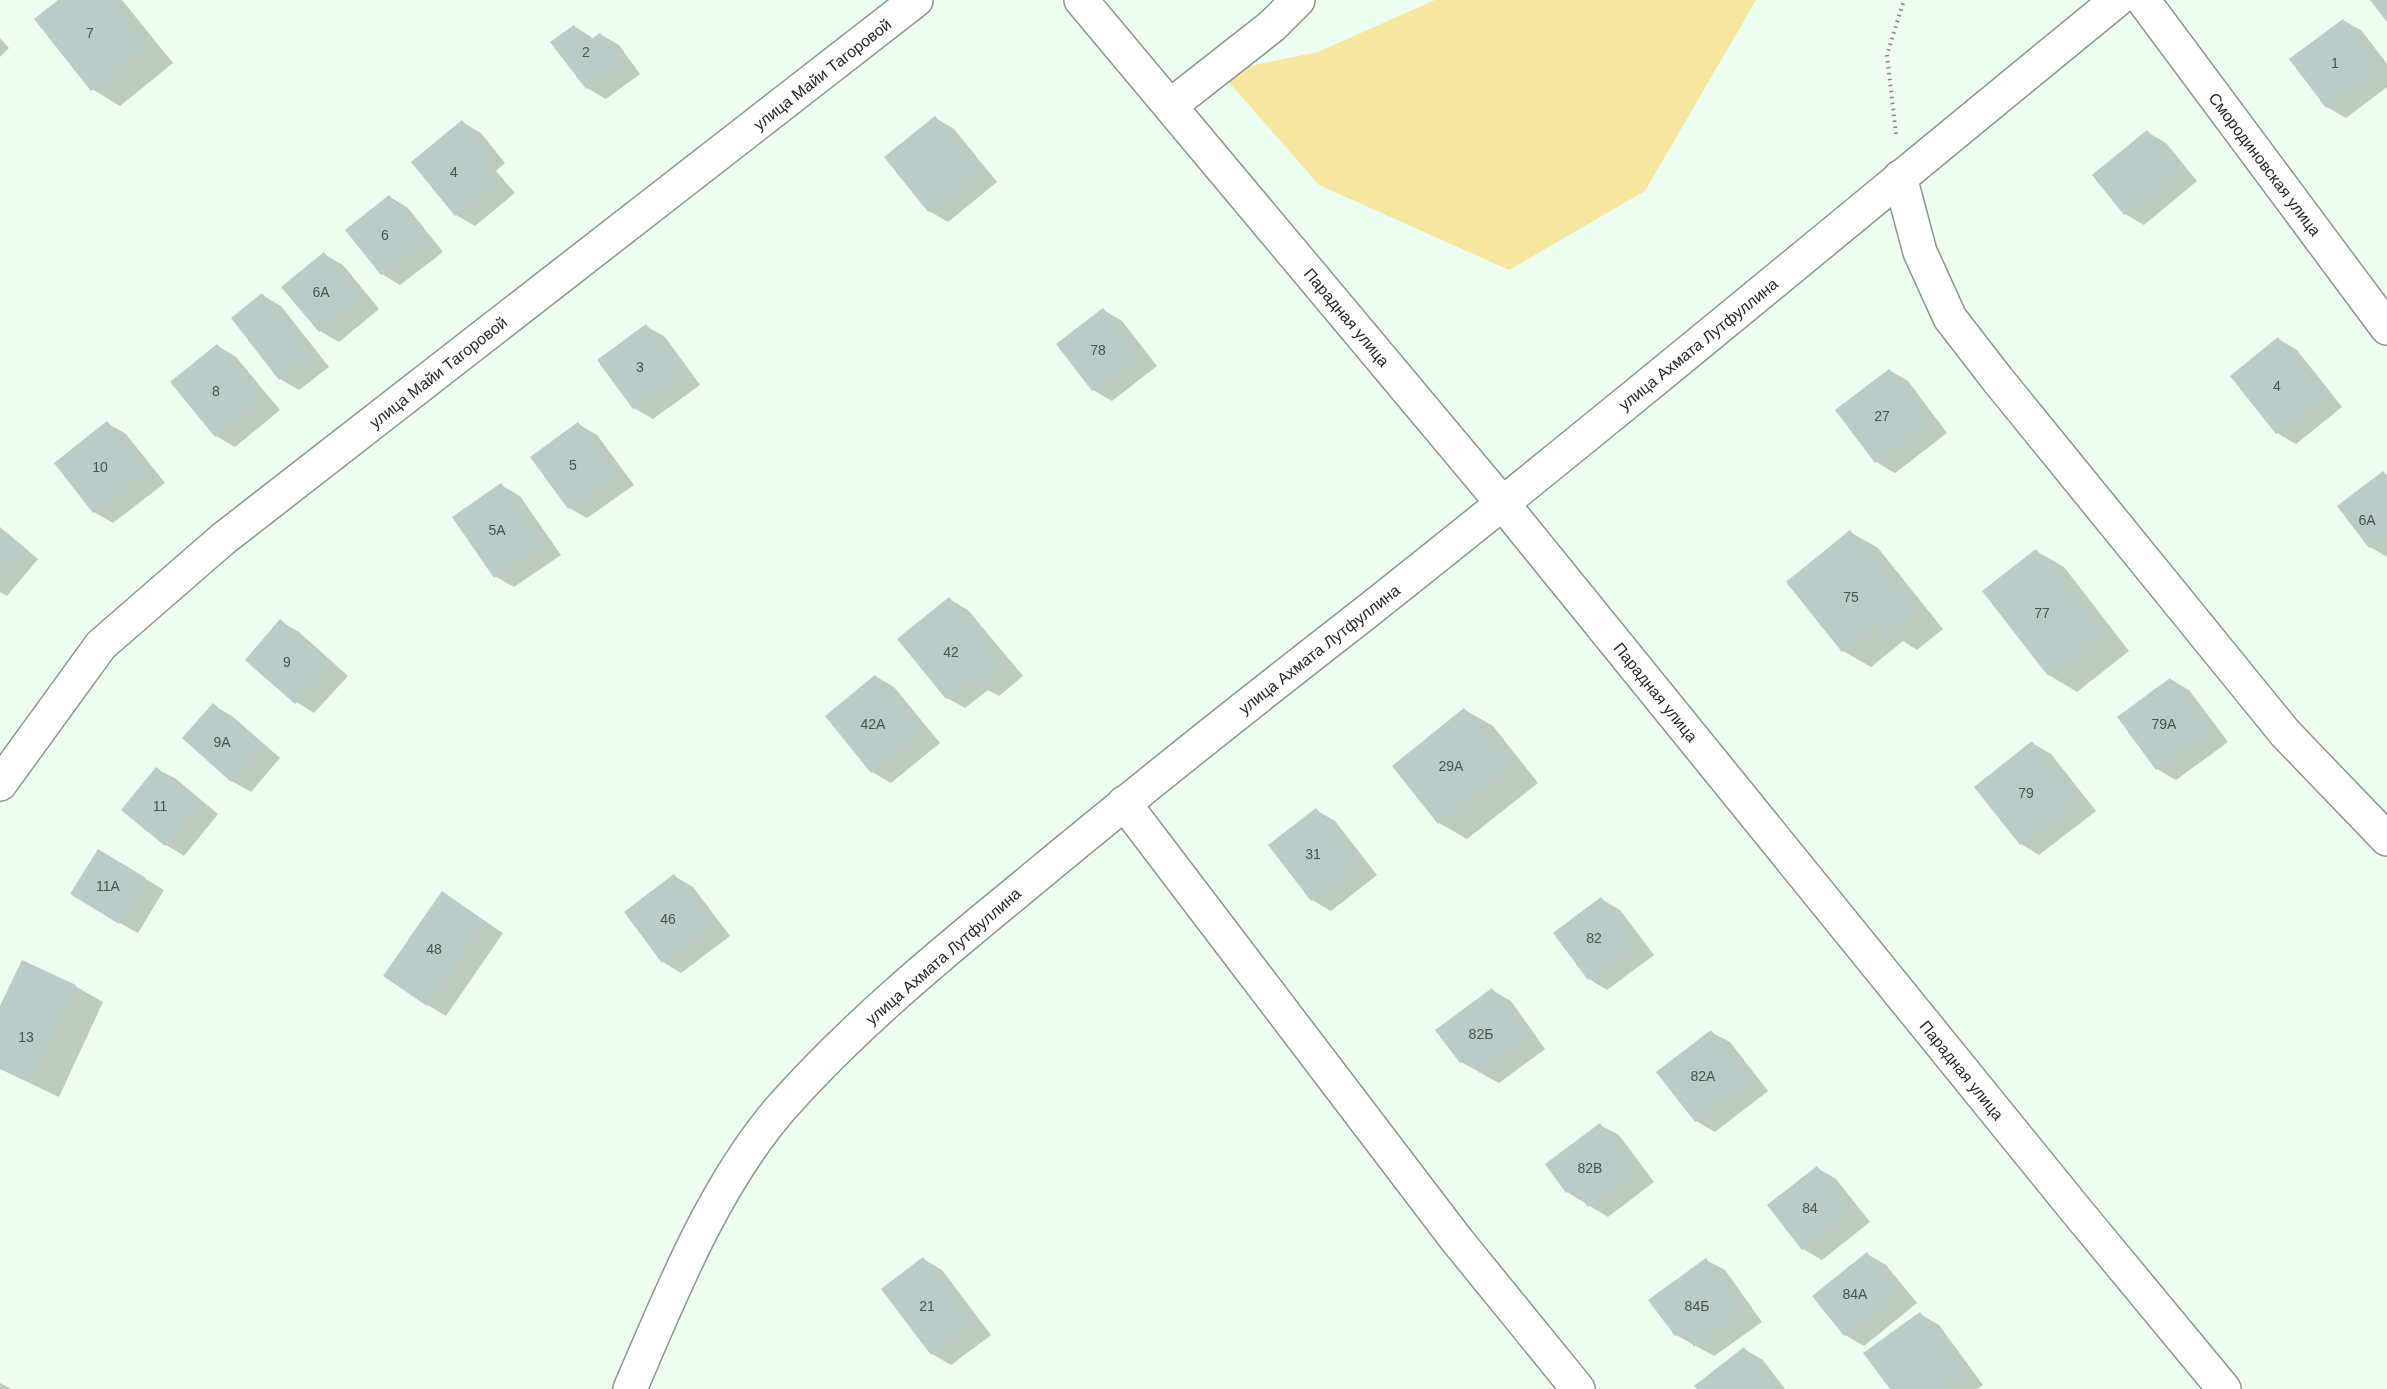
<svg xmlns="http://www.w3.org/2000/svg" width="2387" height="1389" font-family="Arial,sans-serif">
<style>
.green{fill:#f5e7a0}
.shadow{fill:#0003}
.building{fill:#b9cdc8}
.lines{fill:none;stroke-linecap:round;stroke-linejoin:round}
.minor-casing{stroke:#8a988d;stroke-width:36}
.path{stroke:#818b84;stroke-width:4;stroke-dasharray:1.5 4.5;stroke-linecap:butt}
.minor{stroke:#fff;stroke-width:33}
.labels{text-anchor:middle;stroke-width:6;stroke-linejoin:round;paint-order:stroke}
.number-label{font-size:14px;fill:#49524e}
.street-label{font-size:16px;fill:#242925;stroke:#fff}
</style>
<rect width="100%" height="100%" fill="#edfdf1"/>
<path class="green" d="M1435 0H1756L1645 191 1509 270 1319 185 1220 72 1318 52Z"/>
<g class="shadow">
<path d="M60 0H122L173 63 120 106 92 89Z"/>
<path d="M2343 20 2362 31 2387 64V87L2346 118 2327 107 2291 60Z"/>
<path d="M574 26 594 39 600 34 619 45 640 74 606 99 587 88 552 42Z"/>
<path d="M0 38 9 48 0 57Z"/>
<path d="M935 118 954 129 997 182 948 222 929 211Z"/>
<path d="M462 122 481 133 505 163 496 171 515 193 475 226 456 215Z"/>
<path d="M2147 132 2166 143 2197 181 2144 225 2125 214 2094 176Z"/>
<path d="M390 197 408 208 443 252 400 285 382 274Z"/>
<path d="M324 254 343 265 379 309 339 342 320 331Z"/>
<path d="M262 295 281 306 329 367 299 390 280 379Z"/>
<path d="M1103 310 1122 321 1157 366 1112 401 1093 390 1058 344Z"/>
<path d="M646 326 665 337 700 385 653 419 634 408Z"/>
<path d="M2278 339 2297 350 2342 407 2296 444 2277 433Z"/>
<path d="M218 346 236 357 280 410 235 447 216 436Z"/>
<path d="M1889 370 1908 381 1947 433 1895 473 1876 462Z"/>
<path d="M107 423 126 434 165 483 113 523 94 512 56 463Z"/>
<path d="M578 424 597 435 634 485 587 518 569 508Z"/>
<path d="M2383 472 2387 475V557L2370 547Z"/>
<path d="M501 485 520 496 561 555 514 587 495 576Z"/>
<path d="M0 527 38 559 7 596 0 592Z"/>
<path d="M1850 532 1878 548 1943 629 1917 650 1903 641 1871 667 1843 651Z"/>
<path d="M2036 551 2064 567 2129 651 2077 692 2049 675 1984 591Z"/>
<path d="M949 599 968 610 1023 676 999 696 988 690 965 708 947 698Z"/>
<path d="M280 621 299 632 348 676 314 713 296 702Z"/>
<path d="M875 676 894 687 940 743 891 783 872 772Z"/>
<path d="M2170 679 2189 690 2228 742 2176 780 2157 769Z"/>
<path d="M213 705 232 716 280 758 251 792 232 781Z"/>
<path d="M1465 710 1493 726 1538 783 1467 839 1439 823 1394 766Z"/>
<path d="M2032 743 2051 754 2096 811 2039 855 2021 844Z"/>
<path d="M157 769 176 779 218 814 184 856 166 845Z"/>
<path d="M1316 810 1335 821 1377 875 1331 911 1312 900Z"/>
<path d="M117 862 164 890 138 933 120 923Z"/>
<path d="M674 876 693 887 730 936 681 973 663 962Z"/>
<path d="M442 893 503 933 446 1016 428 1005Z"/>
<path d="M1601 899 1620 910 1654 955 1607 990 1589 979Z"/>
<path d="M75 986 103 1002 59 1097 0 1069V1010Z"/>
<path d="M1492 990 1511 1001 1545 1049 1499 1083 1461 1062Z"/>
<path d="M1711 1032 1730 1042 1768 1091 1715 1132 1696 1121Z"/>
<path d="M1600 1125 1619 1135 1654 1182 1608 1217 1567 1192Z"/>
<path d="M1817 1168 1836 1179 1870 1222 1822 1260 1803 1249 1769 1206Z"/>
<path d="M1867 1254 1886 1265 1917 1303 1864 1346 1845 1335Z"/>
<path d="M923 1259 942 1270 991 1335 951 1365 932 1354Z"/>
<path d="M1706 1260 1725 1270 1762 1322 1714 1356 1676 1335Z"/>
<path d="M1920 1314 1939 1325 1983 1385 1977 1389H1891Z"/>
<path d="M1744 1349 1763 1360 1785 1389H1699Z"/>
<path d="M0 1383 10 1388V1389H0Z"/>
</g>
<g class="building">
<path d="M58 0H108L146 47 91 91 34 19Z"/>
<path d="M2370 0H2387V22Z"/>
<path d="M2343 19 2380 68 2326 108 2289 59Z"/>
<path d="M574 25 587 42 600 33 622 62 586 89 550 42Z"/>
<path d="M935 116 979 171 928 212 884 157Z"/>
<path d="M462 120 488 152 478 159 497 182 455 216 411 162Z"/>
<path d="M2147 130 2180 170 2124 215 2092 175Z"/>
<path d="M389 195 425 240 381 275 345 230Z"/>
<path d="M324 252 361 297 319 332 281 287Z"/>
<path d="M262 293 311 355 279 380 231 318Z"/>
<path d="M1103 308 1139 355 1092 391 1056 344Z"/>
<path d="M646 324 682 373 633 409 597 360Z"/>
<path d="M2278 337 2324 396 2276 434 2230 376Z"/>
<path d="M217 344 262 399 215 437 170 382Z"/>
<path d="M1889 369 1930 422 1875 463 1835 410Z"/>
<path d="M107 421 147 472 93 513 54 463Z"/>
<path d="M578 422 616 474 568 509 530 457Z"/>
<path d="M2383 471 2387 476V534L2369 548 2337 506Z"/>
<path d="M501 483 543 544 494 578 452 517Z"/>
<path d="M0 530 21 547 0 571Z"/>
<path d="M1850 530 1916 613 1888 635 1879 623 1842 652 1786 582Z"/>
<path d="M2036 549 2102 634 2048 676 1982 591Z"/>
<path d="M949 597 1005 665 979 686 972 677 946 699 897 639Z"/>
<path d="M280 619 330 664 295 704 245 660Z"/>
<path d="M875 675 922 732 871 773 825 716Z"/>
<path d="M2170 678 2210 731 2156 770 2117 717Z"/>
<path d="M213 703 262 746 231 782 182 738Z"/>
<path d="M1464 708 1511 766 1438 824 1392 766Z"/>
<path d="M2032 741 2078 800 2020 845 1974 787Z"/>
<path d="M156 767 200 803 165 846 121 810Z"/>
<path d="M1316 808 1359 863 1311 901 1268 845Z"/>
<path d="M98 849 146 878 119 924 70 894Z"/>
<path d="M674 874 712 925 662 963 624 912Z"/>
<path d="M442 891 485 921 427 1006 383 976Z"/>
<path d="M1601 897 1636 944 1588 980 1553 933Z"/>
<path d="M22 960 76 985 31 1082 0 1068V1006Z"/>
<path d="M1492 988 1528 1037 1479 1073 1468 1058 1460 1063 1435 1030Z"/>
<path d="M1711 1030 1750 1080 1695 1122 1656 1072Z"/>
<path d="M1600 1123 1636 1171 1588 1207 1574 1188 1566 1193 1545 1164Z"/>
<path d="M1817 1166 1852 1210 1802 1250 1767 1205Z"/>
<path d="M1867 1252 1899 1292 1844 1336 1812 1296Z"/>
<path d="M923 1257 973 1323 931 1355 881 1289Z"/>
<path d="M1706 1258 1744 1310 1694 1347 1682 1330 1675 1336 1648 1300Z"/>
<path d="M1920 1312 1965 1374 1944 1389H1890L1863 1353Z"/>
<path d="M1744 1347 1776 1389H1697L1694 1386Z"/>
</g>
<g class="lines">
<g class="minor-casing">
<g id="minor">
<path d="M1081 0 1503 504 2075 1209 2224 1389"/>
<path d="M2143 0 2387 328"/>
<path d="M1170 106 1272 26 1298 0"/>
<path d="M1900 177 1920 252 1950 318 1998 380 2285 733 2387 839"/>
<path d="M0 784 101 645 223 539 916 0"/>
<path d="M1124 803 1456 1239 1578 1389"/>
<path d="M630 1389C671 1294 713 1187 781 1108 852 1028 935 959 1017 892 1131 797 1247 705 1364 614 1618 413 1866 205 2117 0"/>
</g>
</g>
<path class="path" d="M1896 134 1887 55 1904 0"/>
<use href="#minor" class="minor"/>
</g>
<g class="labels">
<g class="number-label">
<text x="90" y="38">7</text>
<text x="586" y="57">2</text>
<text x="2335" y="68">1</text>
<text x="454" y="177">4</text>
<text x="385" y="240">6</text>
<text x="321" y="297">6А</text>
<text x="1098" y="355">78</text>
<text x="640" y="372">3</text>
<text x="2277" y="391">4</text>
<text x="216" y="396">8</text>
<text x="1882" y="421">27</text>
<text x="573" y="470">5</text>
<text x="100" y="472">10</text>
<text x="2367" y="525">6А</text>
<text x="497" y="535">5А</text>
<text x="1851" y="602">75</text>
<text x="2042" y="618">77</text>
<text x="951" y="657">42</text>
<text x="287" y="667">9</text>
<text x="873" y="729">42А</text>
<text x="2164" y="729">79А</text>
<text x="222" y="747">9А</text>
<text x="1451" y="771">29А</text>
<text x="2026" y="798">79</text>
<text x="160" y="811">11</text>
<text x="1313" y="859">31</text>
<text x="108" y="891">11А</text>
<text x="668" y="924">46</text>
<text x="1594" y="943">82</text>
<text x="434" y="954">48</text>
<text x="1481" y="1039">82Б</text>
<text x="26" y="1042">13</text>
<text x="1703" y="1081">82А</text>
<text x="1590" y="1173">82В</text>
<text x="1810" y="1213">84</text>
<text x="1855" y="1299">84А</text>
<text x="927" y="1311">21</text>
<text x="1697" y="1311">84Б</text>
</g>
<g class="street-label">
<text transform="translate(822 74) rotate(-38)" y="6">улица Майи Тагоровой</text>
<text transform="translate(2265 164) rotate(53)" y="6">Смородиновская улица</text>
<text transform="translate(1347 317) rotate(50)" y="6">Парадная улица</text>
<text transform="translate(1698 344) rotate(-39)" y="6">улица Ахмата Лутфуллина</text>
<text transform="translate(438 372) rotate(-38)" y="6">улица Майи Тагоровой</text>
<text transform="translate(1319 649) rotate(-38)" y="6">улица Ахмата Лутфуллина</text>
<text transform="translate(1656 692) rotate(51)" y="6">Парадная улица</text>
<text transform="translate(943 956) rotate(-41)" y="6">улица Ахмата Лутфуллина</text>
<text transform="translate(1962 1070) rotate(51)" y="6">Парадная улица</text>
</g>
</g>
</svg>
